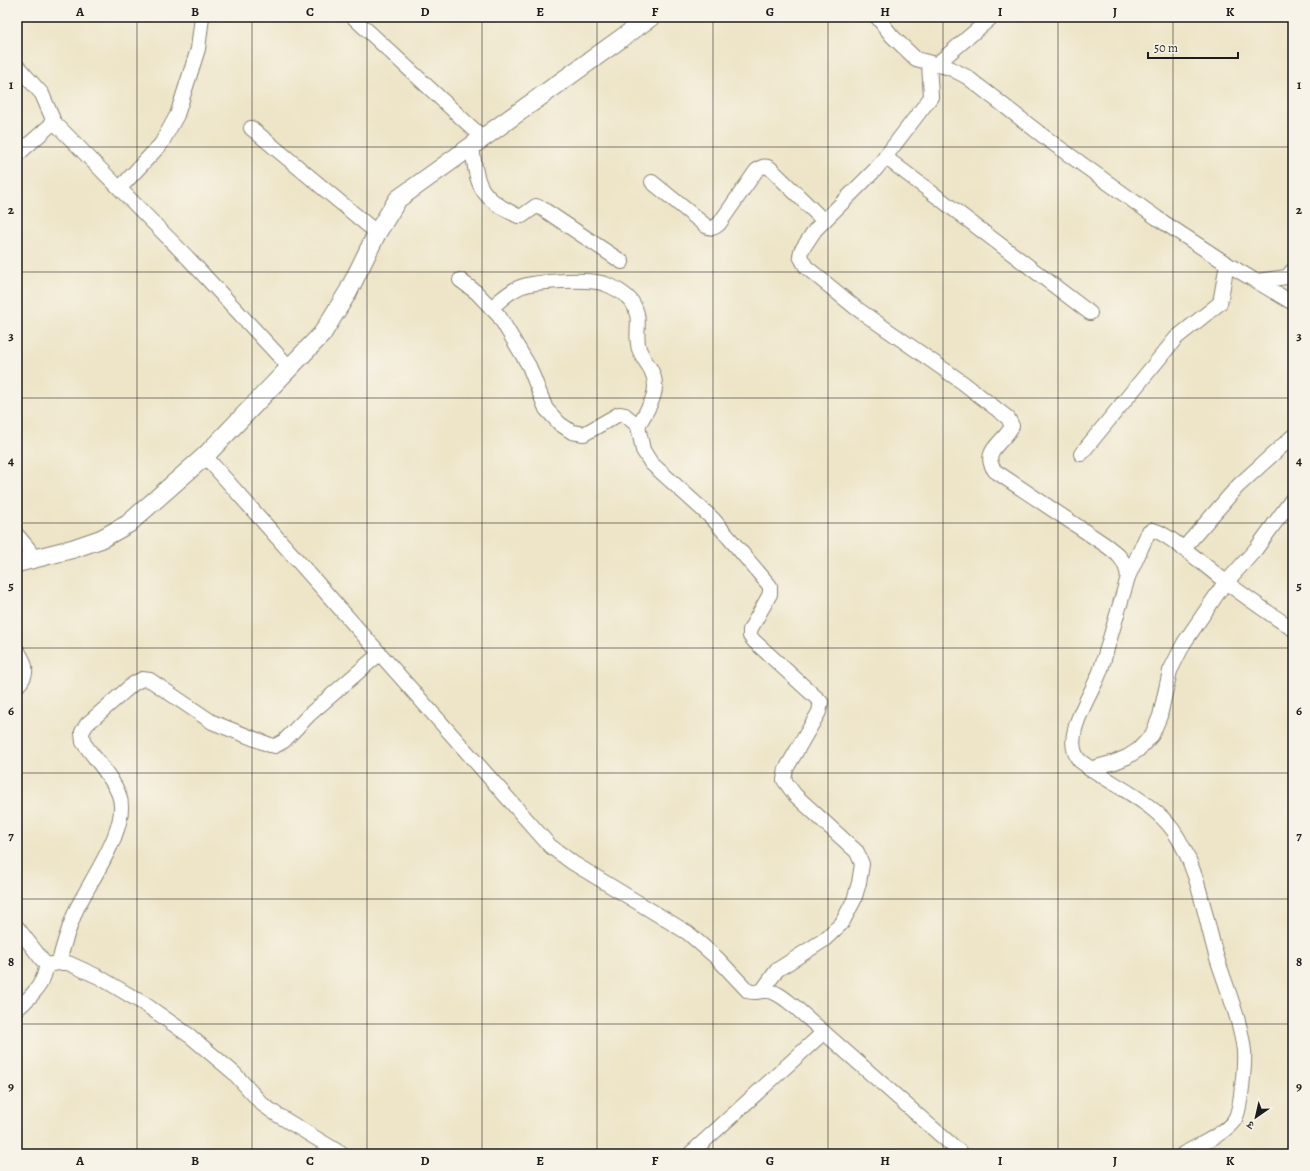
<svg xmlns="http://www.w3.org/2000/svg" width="1310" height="1171" font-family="Alegreya,'Noto Serif Devanagari',serif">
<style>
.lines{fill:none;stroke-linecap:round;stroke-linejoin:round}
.minor-casing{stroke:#858072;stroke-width:16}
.tertiary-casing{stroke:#858072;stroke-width:20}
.minor{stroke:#fff;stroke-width:14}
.tertiary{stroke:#fff;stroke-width:18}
.grid{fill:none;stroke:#1c1c1c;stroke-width:1;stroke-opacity:0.55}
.neatline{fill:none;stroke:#1c1c1c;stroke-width:1.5}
.grid-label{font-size:13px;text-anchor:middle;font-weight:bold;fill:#1c1c1c}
</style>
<rect width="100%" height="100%" fill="#f7f3e8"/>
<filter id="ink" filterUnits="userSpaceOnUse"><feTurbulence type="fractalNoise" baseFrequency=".025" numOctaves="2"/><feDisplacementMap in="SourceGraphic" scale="8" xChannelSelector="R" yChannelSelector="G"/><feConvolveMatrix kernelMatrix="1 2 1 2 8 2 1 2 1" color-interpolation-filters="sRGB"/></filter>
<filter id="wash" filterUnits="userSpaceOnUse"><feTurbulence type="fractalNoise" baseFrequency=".012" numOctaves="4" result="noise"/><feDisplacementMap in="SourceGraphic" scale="16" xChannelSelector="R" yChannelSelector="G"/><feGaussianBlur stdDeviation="0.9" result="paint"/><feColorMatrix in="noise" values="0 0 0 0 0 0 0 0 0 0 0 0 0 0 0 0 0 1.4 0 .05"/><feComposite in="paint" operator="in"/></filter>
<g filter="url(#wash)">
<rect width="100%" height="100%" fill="#eee5c8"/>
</g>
<g filter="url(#ink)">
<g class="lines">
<g class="minor-casing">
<g id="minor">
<path d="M353 17 483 138"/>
<path d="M877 17 892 36 916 59 950 68 967 77 1047 139 1157 218 1227 264 1293 303"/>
<path d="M929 63 931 97 876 169 815 230 801 251 800 256 806 267 856 308 962 382 1008 418 1012 426C1004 443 980 451 995 471L1104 544C1117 553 1126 560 1128 577L1101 669C1093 694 1060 736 1079 760 1109 784 1150 799 1173 830 1198 866 1204 914 1216 955 1225 984 1241 1021 1244 1051 1245 1064 1241 1109 1235 1119 1227 1133 1197 1146 1183 1154"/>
<path d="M938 63 992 17"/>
<path d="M17 66 42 94 54 122 188 258 290 368"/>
<path d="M251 128 377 233"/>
<path d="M472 146C477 187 479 197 518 216H522L536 206 543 209 622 262"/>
<path d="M17 155 54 122"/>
<path d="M885 157 1090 313"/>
<path d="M652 182 706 226C712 229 714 228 719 224L756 171C761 167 764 165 770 168L824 221"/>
<path d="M120 188 161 144 177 115 198 49 202 17"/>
<path d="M460 280 476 292 499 316 529 366 546 409 560 424 572 432 584 434 619 414 625 415 638 426 643 450 651 463 713 519 770 586V594L750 630V636L754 641 821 702 819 712 786 769 784 780 795 795 857 852 862 864 859 883 854 900 842 923 824 940 777 970 762 991"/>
<path d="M1257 281 1287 277 1293 270"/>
<path d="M491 308C500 301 508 292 518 288 531 281 590 278 605 284 614 287 626 294 632 302 643 319 634 332 639 349 642 357 647 363 651 370 662 391 648 408 638 426"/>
<path d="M1081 454 1176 338 1220 303 1227 264"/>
<path d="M205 456 550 846 573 863 688 933 718 959 748 991C755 994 760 990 767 991 777 991 786 1000 794 1006L962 1154"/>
<path d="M17 535 28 548 33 559"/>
<path d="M1183 549 1238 486 1293 436"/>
<path d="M1128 577 1148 533 1152 530C1168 532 1212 572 1227 583 1249 599 1271 615 1293 629"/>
<path d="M17 650C26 663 30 674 17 686"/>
<path d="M1089 769 1115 762 1127 757 1138 750 1152 735 1160 716 1170 671 1184 643 1222 587 1256 549 1293 498"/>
<path d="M17 927 46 965C46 982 29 999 17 1009"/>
<path d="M59 963C63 944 69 928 76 910 89 882 131 826 119 795 113 778 94 758 83 742L82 732 87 724 133 684 142 679 150 680 212 722 270 745 275 746 284 741 310 714 379 654"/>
<path d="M46 965 59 963H68L99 977 146 1005 190 1036 234 1073 262 1104 276 1114 342 1154"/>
<path d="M690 1154 824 1032"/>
</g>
</g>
<g class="tertiary-casing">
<path id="tertiary" d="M17 563 72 549 101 539 128 524 205 456 322 334 348 292 377 233 398 199 651 17"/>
</g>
<use href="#minor" class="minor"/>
<use href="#tertiary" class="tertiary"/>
</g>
</g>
<path class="grid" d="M137 17V1154M252 17V1154M367 17V1154M482 17V1154M597 17V1154M713 17V1154M828 17V1154M943 17V1154M1058 17V1154M1173 17V1154M17 147H1293M17 272H1293M17 398H1293M17 523H1293M17 648H1293M17 773H1293M17 899H1293M17 1024H1293"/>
<rect width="1310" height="1171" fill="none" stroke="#f7f3e8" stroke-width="44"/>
<g transform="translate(1256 1117) rotate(214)" stroke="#f7f3e8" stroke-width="3" paint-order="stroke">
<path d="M0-3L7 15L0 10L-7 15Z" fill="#1c1c1c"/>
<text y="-6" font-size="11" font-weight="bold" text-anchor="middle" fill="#1c1c1c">उ</text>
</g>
<path d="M1148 52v6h90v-6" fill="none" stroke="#1c1c1c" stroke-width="2"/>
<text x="1154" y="52" font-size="12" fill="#1c1c1c" stroke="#f7f3e8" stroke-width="3" paint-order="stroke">50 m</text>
<rect x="22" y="22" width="1266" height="1127" class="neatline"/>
<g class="grid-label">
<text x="80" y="16">A</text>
<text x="195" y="16">B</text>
<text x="310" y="16">C</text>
<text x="425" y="16">D</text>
<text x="540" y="16">E</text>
<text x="655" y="16">F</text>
<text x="770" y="16">G</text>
<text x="885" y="16">H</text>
<text x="1000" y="16">I</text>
<text x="1115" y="16">J</text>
<text x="1230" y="16">K</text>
<text x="11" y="89">1</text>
<text x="1299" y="89">1</text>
<text x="11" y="214">2</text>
<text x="1299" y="214">2</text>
<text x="11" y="340">3</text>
<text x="1299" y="340">3</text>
<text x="11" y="465">4</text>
<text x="1299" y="465">4</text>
<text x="11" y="590">5</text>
<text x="1299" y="590">5</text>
<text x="11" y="715">6</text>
<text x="1299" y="715">6</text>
<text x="11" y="840">7</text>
<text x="1299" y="840">7</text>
<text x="11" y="966">8</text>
<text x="1299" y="966">8</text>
<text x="11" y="1091">9</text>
<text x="1299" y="1091">9</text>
<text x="80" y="1165">A</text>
<text x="195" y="1165">B</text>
<text x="310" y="1165">C</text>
<text x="425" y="1165">D</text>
<text x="540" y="1165">E</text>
<text x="655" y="1165">F</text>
<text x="770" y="1165">G</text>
<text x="885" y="1165">H</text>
<text x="1000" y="1165">I</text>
<text x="1115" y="1165">J</text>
<text x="1230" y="1165">K</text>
</g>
</svg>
